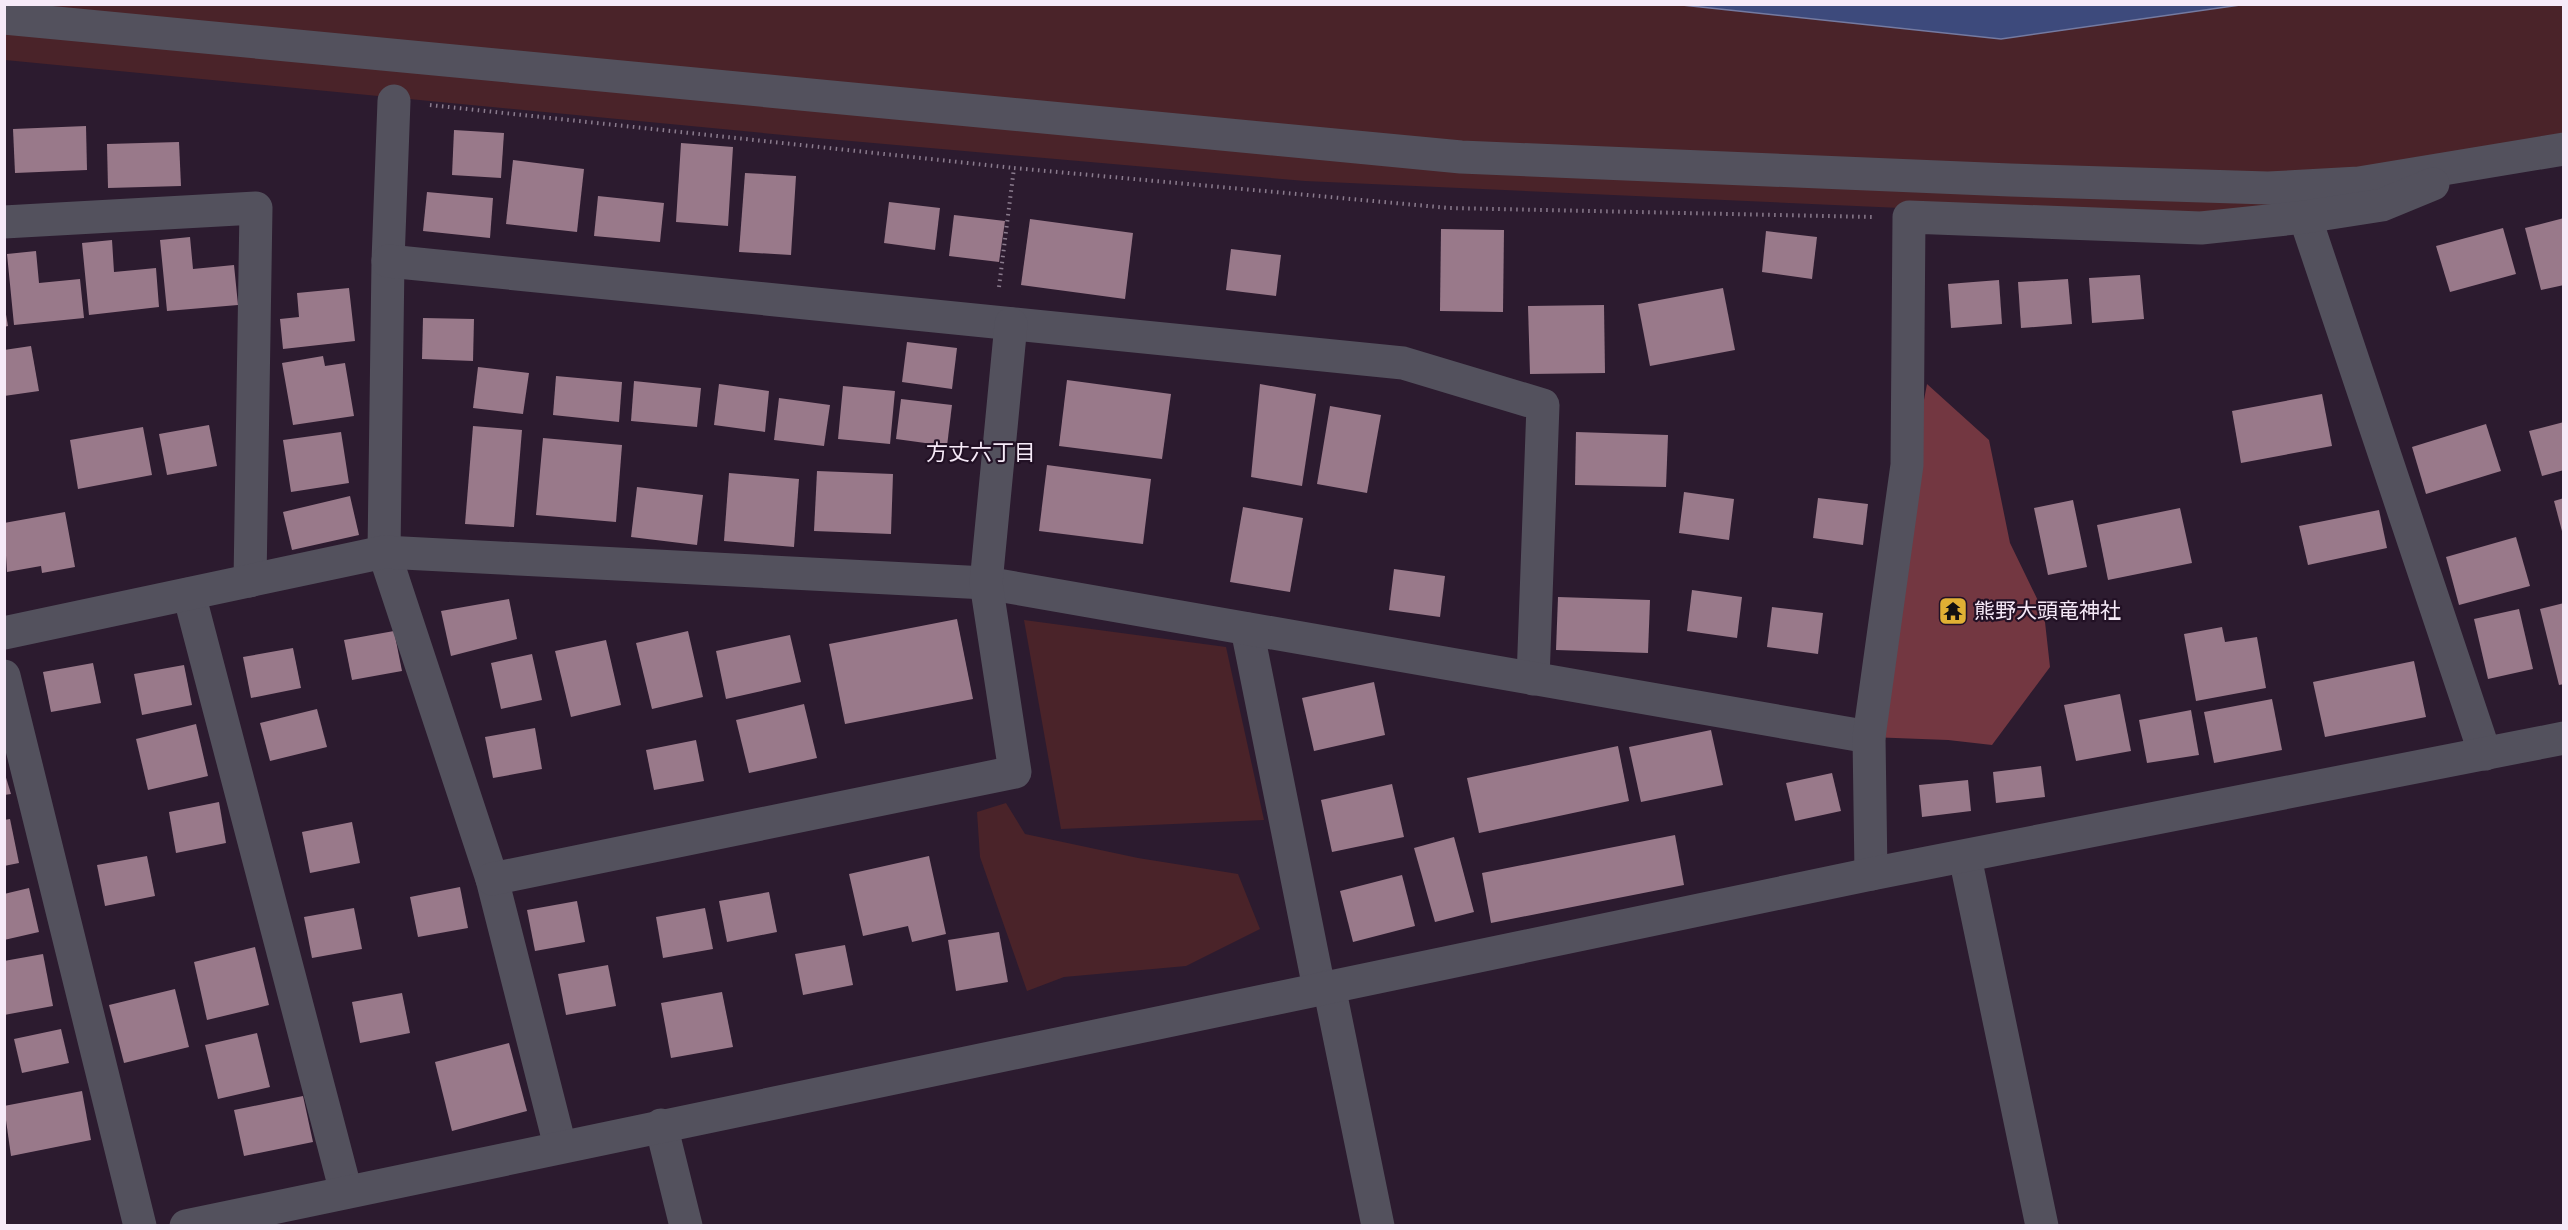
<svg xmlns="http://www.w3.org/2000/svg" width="2568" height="1230" font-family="Spectral,'Noto Sans JP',serif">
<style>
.green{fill:#4a2329}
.forest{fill:#733741}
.water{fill:#3d4a7c;stroke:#747aa1;stroke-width:1.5}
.building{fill:#99798a}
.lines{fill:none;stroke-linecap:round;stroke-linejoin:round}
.path{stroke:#8b7c8e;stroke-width:4;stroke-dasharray:1.5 4.5;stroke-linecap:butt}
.minor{stroke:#53515d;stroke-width:33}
.labels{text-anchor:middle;stroke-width:4.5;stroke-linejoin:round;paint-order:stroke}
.poi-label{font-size:21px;fill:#f6eaf8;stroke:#221125;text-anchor:start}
.neighbourhood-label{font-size:22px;fill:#f6eaf8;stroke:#221125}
</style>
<rect width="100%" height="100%" fill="#2c1b2f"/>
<g class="green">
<path d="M4 5H2563V154L2186 221 1305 181 794 136 5 60Z"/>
<path d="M1024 620 1226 647 1264 820 1061 829Z"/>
<path d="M1006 803 1025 834 1138 858 1238 874 1260 929 1186 966 1064 977 1027 991 980 857 977 812Z"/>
</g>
<path class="forest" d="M1927 384 1989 440 2010 543 2044 613 2050 667 1992 745 1948 740 1869 737 1896 549Z"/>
<path class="water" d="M1682 5H2240L2001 39Z"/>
<g class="building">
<path d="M86 126 87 170 15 173 13 129Z"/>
<path d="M454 130 504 133 501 178 452 175Z"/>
<path d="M179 142 181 186 108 188 107 144Z"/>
<path d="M681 143 733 147 728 226 676 222Z"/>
<path d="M513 160 584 169 577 232 506 224Z"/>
<path d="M745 173 796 176 791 255 739 252Z"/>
<path d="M427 192 493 198 490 238 423 231Z"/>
<path d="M598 196 664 203 660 242 594 236Z"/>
<path d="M889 202 940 208 935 250 884 243Z"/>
<path d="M954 215 1005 221 999 262 949 256Z"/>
<path d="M2564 218V285L2541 290 2525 228Z"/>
<path d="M1030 219 1133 233 1125 299 1021 285Z"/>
<path d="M2503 228 2516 274 2450 292 2436 246Z"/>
<path d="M1441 229 1504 230 1503 312 1440 311Z"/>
<path d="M1766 231 1817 237 1812 279 1762 272Z"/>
<path d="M190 237 193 269 234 265 238 305 167 311 160 240Z"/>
<path d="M112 240 114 272 156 268 159 307 89 315 82 243Z"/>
<path d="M1231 249 1281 255 1276 296 1226 290Z"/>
<path d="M36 251 39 283 80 279 84 318 14 325 7 254Z"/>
<path d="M2140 275 2144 319 2092 323 2089 278Z"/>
<path d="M2068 279 2072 324 2021 328 2018 282Z"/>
<path d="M1999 280 2002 324 1951 328 1948 284Z"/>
<path d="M349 288 355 341 283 349 280 319 299 317 297 293Z"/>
<path d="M1723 288 1735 350 1650 366 1638 304Z"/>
<path d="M4 303 8 326 4 327Z"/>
<path d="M1604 305 1605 373 1530 374 1528 306Z"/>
<path d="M423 318 474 319 473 361 422 359Z"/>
<path d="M907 342 957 348 952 389 902 382Z"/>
<path d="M31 346 39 391 4 396V350Z"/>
<path d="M323 356 325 366 345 363 354 416 293 425 282 363Z"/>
<path d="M478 367 529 373 523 414 473 408Z"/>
<path d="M556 376 622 382 619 422 553 415Z"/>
<path d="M1067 380 1171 394 1162 459 1059 446Z"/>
<path d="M634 381 701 388 697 427 631 421Z"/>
<path d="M719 384 769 391 765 432 714 425Z"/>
<path d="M1260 384 1316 394 1302 486 1251 477Z"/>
<path d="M843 386 895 391 890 444 838 439Z"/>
<path d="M2322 394 2332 446 2241 463 2232 411Z"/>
<path d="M779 398 830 405 824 446 774 440Z"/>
<path d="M901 399 952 405 947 446 896 439Z"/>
<path d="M1330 406 1381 415 1367 493 1317 484Z"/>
<path d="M2564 422V470L2542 476 2529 431Z"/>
<path d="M2486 424 2501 471 2426 494 2412 447Z"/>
<path d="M209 425 217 466 167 475 159 434Z"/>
<path d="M473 426 522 430 514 527 465 524Z"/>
<path d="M143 427 152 475 78 489 70 440Z"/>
<path d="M341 432 349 483 291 492 283 440Z"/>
<path d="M1576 432 1668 435 1666 487 1575 485Z"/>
<path d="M543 438 622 445 616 522 536 515Z"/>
<path d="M1047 465 1151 479 1143 544 1039 531Z"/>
<path d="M817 471 893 474 891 534 814 531Z"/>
<path d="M729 473 799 479 794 547 724 541Z"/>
<path d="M637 487 703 495 697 545 631 537Z"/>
<path d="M1684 492 1734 499 1729 540 1679 533Z"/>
<path d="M350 496 359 535 292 550 283 512Z"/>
<path d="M1818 498 1868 504 1863 545 1813 538Z"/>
<path d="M2564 498V535H2563L2554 501Z"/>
<path d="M2073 500 2087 567 2048 575 2034 508Z"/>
<path d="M1243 507 1303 518 1290 592 1230 582Z"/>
<path d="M2180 508 2192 563 2108 580 2097 525Z"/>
<path d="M2379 510 2387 548 2308 565 2299 526Z"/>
<path d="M65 512 75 567 42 573 41 566 7 572 4 523Z"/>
<path d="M2516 537 2530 586 2459 605 2446 557Z"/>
<path d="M1394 569 1445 576 1440 617 1389 610Z"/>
<path d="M1692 590 1742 597 1737 638 1687 631Z"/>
<path d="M1558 597 1650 600 1648 653 1556 650Z"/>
<path d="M509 599 517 639 451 656 441 611Z"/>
<path d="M2564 603V684L2559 685 2540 609Z"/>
<path d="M1772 607 1823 613 1818 654 1767 647Z"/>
<path d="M2519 609 2533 669 2488 679 2474 619Z"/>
<path d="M957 619 973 699 845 724 829 644Z"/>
<path d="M2222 627 2225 642 2257 637 2266 688 2196 701 2184 634Z"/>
<path d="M394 631 402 671 352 680 344 640Z"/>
<path d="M688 631 703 697 652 709 636 643Z"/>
<path d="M790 635 801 682 726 699 716 651Z"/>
<path d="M606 640 621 705 571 717 555 651Z"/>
<path d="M293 648 301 688 251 698 243 657Z"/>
<path d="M532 654 542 700 501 709 491 663Z"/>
<path d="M2414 661 2426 717 2325 737 2313 682Z"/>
<path d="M93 663 101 703 51 712 43 672Z"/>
<path d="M184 665 192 705 142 715 134 674Z"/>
<path d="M1374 682 1385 735 1314 751 1302 698Z"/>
<path d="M2120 694 2131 751 2076 761 2064 705Z"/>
<path d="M2272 699 2282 750 2214 763 2204 712Z"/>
<path d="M804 704 817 758 749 773 736 720Z"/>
<path d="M317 709 327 747 270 761 260 723Z"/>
<path d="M2191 710 2199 755 2147 763 2139 720Z"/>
<path d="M196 724 208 776 148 790 136 739Z"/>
<path d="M535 728 542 769 493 778 485 737Z"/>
<path d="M1711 730 1723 785 1641 802 1629 747Z"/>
<path d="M696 740 704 781 654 790 646 750Z"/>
<path d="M1618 746 1629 801 1479 833 1467 778Z"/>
<path d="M2041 766 2045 797 1996 803 1993 772Z"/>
<path d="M4 771 11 794 4 795Z"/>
<path d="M1832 773 1841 811 1795 821 1786 783Z"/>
<path d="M1968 780 1971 811 1922 817 1919 785Z"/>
<path d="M1392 784 1404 837 1332 852 1321 800Z"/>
<path d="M219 802 226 843 176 853 169 812Z"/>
<path d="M10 819 19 863 4 866V820Z"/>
<path d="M352 822 360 863 310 873 302 832Z"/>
<path d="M1675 835 1684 885 1491 923 1482 873Z"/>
<path d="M1454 837 1474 912 1435 922 1414 848Z"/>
<path d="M147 856 155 896 105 906 97 865Z"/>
<path d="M929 856 946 934 912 942 908 926 863 936 849 874Z"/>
<path d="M1402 875 1415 926 1353 942 1340 891Z"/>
<path d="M460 887 468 928 418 937 410 897Z"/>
<path d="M29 888 39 932 4 940V894Z"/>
<path d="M769 892 777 932 727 942 719 901Z"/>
<path d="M577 901 585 942 535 951 527 910Z"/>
<path d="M354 908 362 949 312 958 304 917Z"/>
<path d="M705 908 713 949 663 958 656 917Z"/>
<path d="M999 932 1008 982 956 991 948 940Z"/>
<path d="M845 945 853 985 803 995 795 954Z"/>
<path d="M255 947 269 1005 207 1020 194 962Z"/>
<path d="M43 954 53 1006 4 1015V961Z"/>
<path d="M608 965 616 1006 566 1015 558 974Z"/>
<path d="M175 989 189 1047 124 1063 109 1005Z"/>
<path d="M722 992 733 1047 671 1058 661 1003Z"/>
<path d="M402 993 410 1033 360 1043 352 1002Z"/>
<path d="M61 1029 69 1063 22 1073 14 1039Z"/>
<path d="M257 1033 270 1087 218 1099 205 1045Z"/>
<path d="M509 1043 527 1111 452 1131 435 1062Z"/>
<path d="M82 1091 91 1140 11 1156 4 1106Z"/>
<path d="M303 1096 313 1142 244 1156 234 1110Z"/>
</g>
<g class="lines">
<g class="path">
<path d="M430 105 1014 168"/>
<path d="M999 287 1014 168 1449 208 1872 217"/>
</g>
<g class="minor">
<path d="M4 18 1461 157 2010 180 2268 188 2359 183 2564 149"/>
<path d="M394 101 388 261 384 552 492 879 560 1146"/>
<path d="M2305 217 2485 754"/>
<path d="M4 222 256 208 250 581"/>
<path d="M388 261 1403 363 1543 405 1533 679"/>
<path d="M189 594 346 1192"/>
<path d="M1247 629 1319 988"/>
<path d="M4 633 384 552 986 583 1869 737"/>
<path d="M4 676 140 1226"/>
<path d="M1965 857 2042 1226"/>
<path d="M1871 874 1869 737 1907 465 1909 217 2201 228 2305 217 2382 205 2433 184"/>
<path d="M492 879 1015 772 986 583 1011 324"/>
<path d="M1329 986 1378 1226"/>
<path d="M661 1125 686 1226"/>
<path d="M186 1226 1871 874 2564 738"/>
</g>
</g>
<defs>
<g id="temple-square" transform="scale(1.5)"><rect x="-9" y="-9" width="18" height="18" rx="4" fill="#e0b034" stroke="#221125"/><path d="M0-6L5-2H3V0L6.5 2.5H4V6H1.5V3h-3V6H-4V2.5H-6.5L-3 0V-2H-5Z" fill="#111"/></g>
</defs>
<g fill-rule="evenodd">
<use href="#temple-square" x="1953" y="611"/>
</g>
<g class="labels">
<g class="poi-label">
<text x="1974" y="618">熊野大頭竜神社</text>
</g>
<g class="neighbourhood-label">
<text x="981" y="460">方丈六丁目</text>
</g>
</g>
<rect width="2568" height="1230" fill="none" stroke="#f6eaf8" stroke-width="12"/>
</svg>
